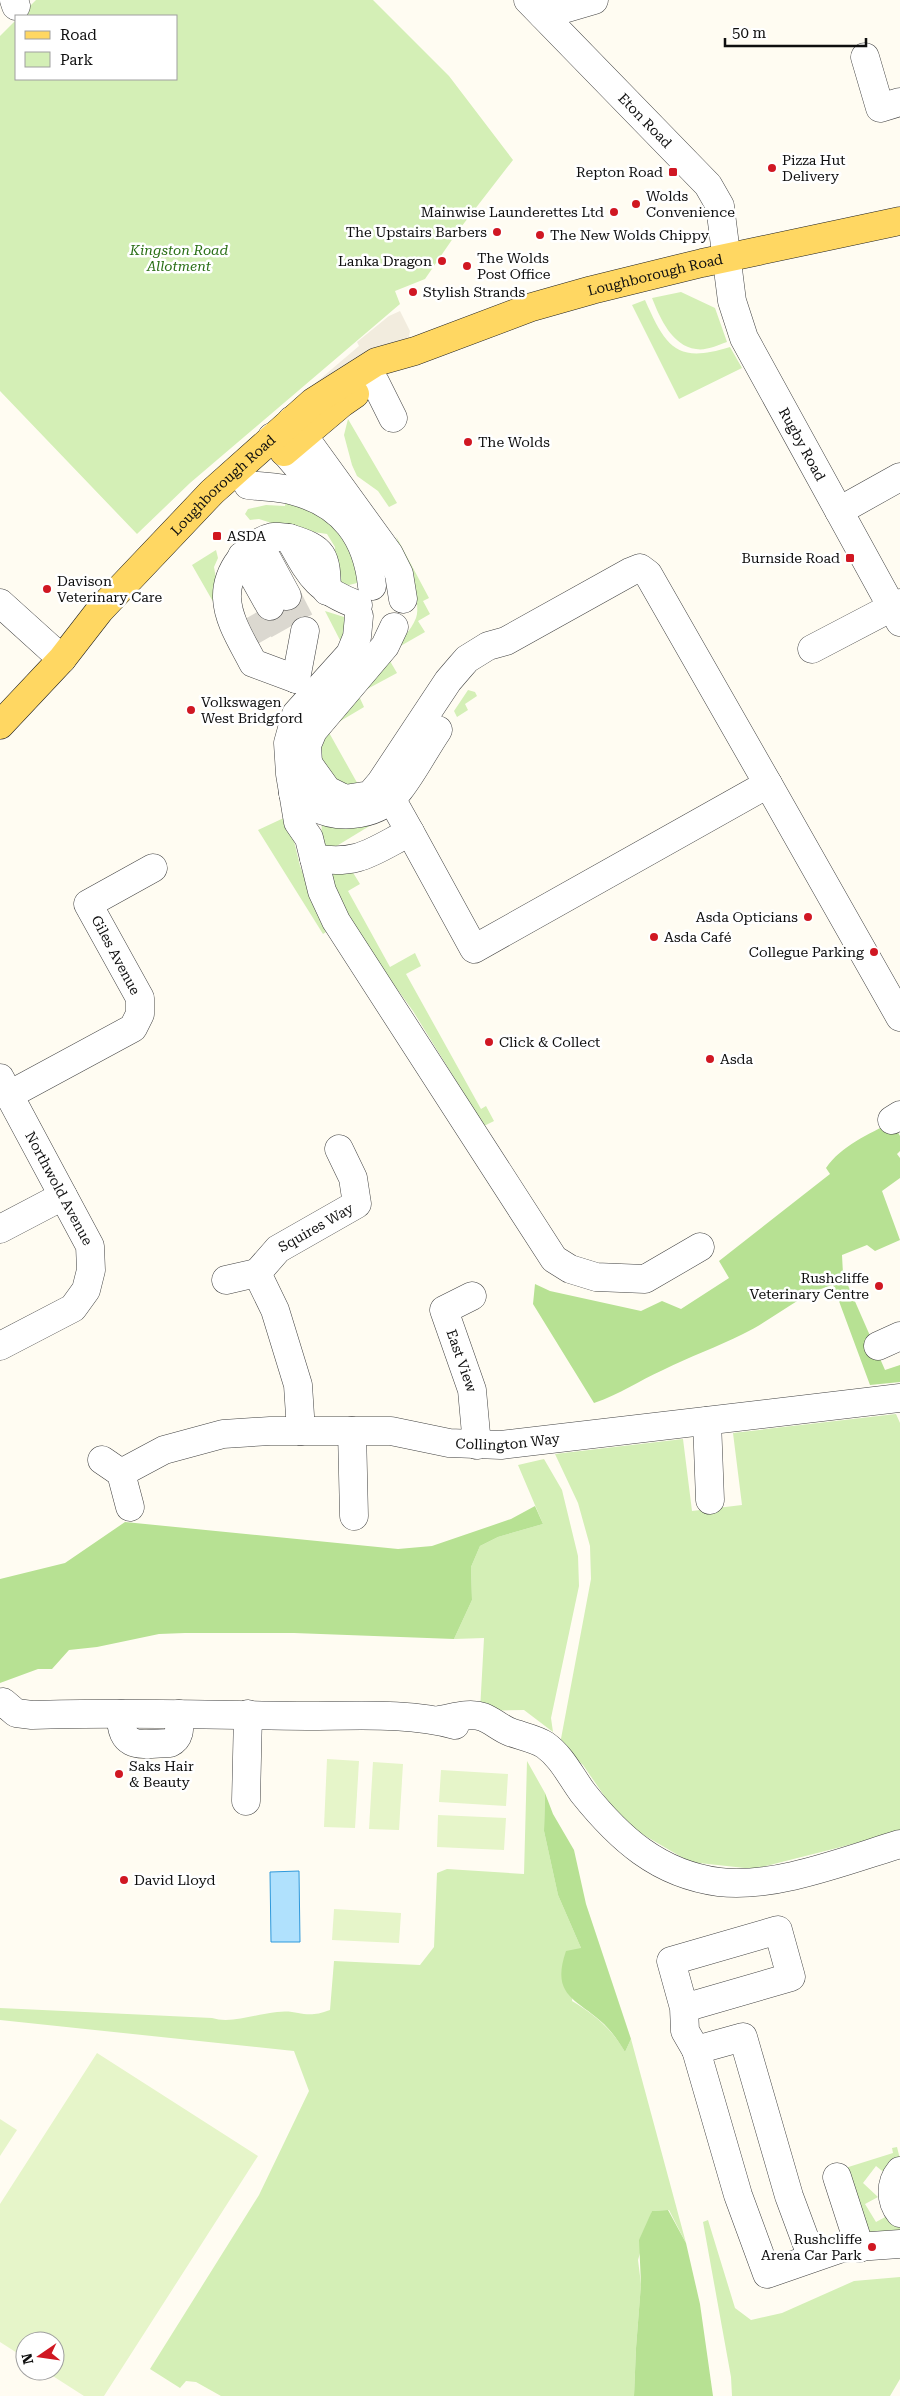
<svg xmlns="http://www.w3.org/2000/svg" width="900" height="2396" font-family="'Roboto Serif',serif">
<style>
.green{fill:#d4efb6}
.forest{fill:#b7e193}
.pitch{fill:#e6f5c9}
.plaza{fill:#f2ecde}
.water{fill:#b0e1fd;stroke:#2f99dc}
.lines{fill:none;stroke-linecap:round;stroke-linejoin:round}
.minor-tunnel{stroke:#dbd8d0;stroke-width:28;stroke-dasharray:28 14;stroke-linecap:butt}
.minor-casing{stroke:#424242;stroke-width:29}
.major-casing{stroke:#202020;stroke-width:29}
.minor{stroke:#fff;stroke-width:28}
.major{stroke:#ffd762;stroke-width:28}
.poi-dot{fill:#d01722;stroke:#fff;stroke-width:2}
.labels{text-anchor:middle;stroke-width:5;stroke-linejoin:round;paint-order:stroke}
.street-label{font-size:14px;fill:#0f0f0f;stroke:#fff}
.poi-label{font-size:14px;fill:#0f0f0f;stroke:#fff;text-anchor:start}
.park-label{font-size:14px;font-style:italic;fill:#2b7017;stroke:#fff}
</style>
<rect width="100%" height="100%" fill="#fffcf2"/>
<g class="green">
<path d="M36 0H373L449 76 513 160 458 231 425 279 395 291 400 304 190 483 137 534 0 391V36L16 20V79H176V16H20Z"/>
<path d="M681 292 715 308 727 342C718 345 706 351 696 349 672 346 660 318 652 298Z"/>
<path d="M645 300C666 347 676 364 730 347L742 368 679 399 632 305Z"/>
<path d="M348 419 397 503 389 507 378 491 357 476 352 465 344 435Z"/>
<path d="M286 499 329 517 354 550 360 577 357 583 349 585 337 582 333 560 335 547 327 534 287 528 259 519 250 520 245 514 248 509 266 505 285 506Z"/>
<path d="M396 536 429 598 423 601 430 614 418 621 425 632 390 652C399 642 411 631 416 618 423 601 402 555 396 536Z"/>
<path d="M216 550 218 558 214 567 223 619 192 565Z"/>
<path d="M325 611 344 617 345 625 343 646Z"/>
<path d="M387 656 397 673 358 694 364 707 327 729 360 788 372 781V787C351 801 336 787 322 772 319 759 319 740 326 729Z"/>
<path d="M468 690 475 692 477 696 465 704 468 710 457 717 454 711Z"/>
<path d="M288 816 300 866 326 932 323 934 258 830Z"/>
<path d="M381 819 330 850 321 842 322 820Z"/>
<path d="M327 867 352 871 360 884 348 891 390 967 415 953 421 966 406 974 481 1109 486 1106 494 1121 484 1126 413 1011 343 914Z"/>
<path d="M896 1414 900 1423V1832L754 1869 690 1862 623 1823 583 1765 560 1744 591 1579 590 1546 578 1503 555 1454 683 1439 692 1511 742 1505 733 1433Z"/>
<path d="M544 1459 562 1490 578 1556 579 1586 551 1718 553 1732 524 1710 480 1711 484 1638 454 1639 472 1600 471 1567 480 1546 498 1537 543 1524 518 1465Z"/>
<path d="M527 1761 545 1793 544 1831 558 1895 581 1948 572 2001C594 2014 612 2029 625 2052L631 2039 686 2243 669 2210 652 2211 638 2260 641 2284 636 2348 634 2396H221L196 2382 186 2381 180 2388 150 2369 259 2195 309 2091 294 2051 0 2020V2008L212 2018C231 2024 256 2014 277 2012 300 2009 304 2020 330 2010L334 1961 420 1965 434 1947 437 1873 447 1869 524 1874Z"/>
<path d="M897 2147 900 2159 886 2174 876 2166 863 2183 878 2197 865 2204 876 2222 889 2215 900 2223V2233L867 2238 842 2169 893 2153 892 2148Z"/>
<path d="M708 2220 735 2308 751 2320 782 2313 854 2281 900 2277V2379L890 2396H732L731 2377 703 2222Z"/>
</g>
<g class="forest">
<path d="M892 1122 900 1136V1151L897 1154 900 1158V1178L882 1191 900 1240 875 1251 867 1245 842 1255 843 1274 885 1370 900 1365V1382L870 1385 833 1285C800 1294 774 1319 743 1334 717 1347 689 1357 663 1370 638 1381 621 1394 594 1403L533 1304 535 1284 550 1291 641 1311 662 1301 681 1309 729 1278 719 1261 830 1174 826 1168C841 1146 869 1134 892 1122Z"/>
<path d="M535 1506 543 1524 498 1537 480 1546 471 1567 472 1600 454 1639 294 1633H185L159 1634 97 1647 69 1650 52 1669H38L0 1683V1579L65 1563 125 1522 398 1549 432 1546 511 1519Z"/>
<path d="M545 1793 553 1814 574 1850 586 1904 631 2039 625 2052C619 2042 613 2033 604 2024 578 1999 550 1997 566 1951L581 1948 558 1895 544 1831Z"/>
<path d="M668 2210 686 2243 700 2304 713 2396H634L636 2348 641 2284 639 2240 652 2211Z"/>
</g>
<g class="pitch">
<path d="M327 1759 359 1761 355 1828 324 1827Z"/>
<path d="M373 1762 403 1764 399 1830 369 1829Z"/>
<path d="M441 1770 508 1774 506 1806 439 1802Z"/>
<path d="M438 1815 506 1818 504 1850 437 1847Z"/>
<path d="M334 1909 401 1913 399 1943 332 1940Z"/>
<path d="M97 2053 258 2156 104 2396H84L45 2371H55V2341H25V2358L0 2342V2204Z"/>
<path d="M0 2119 17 2130 0 2156Z"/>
</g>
<path class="plaza" d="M400 311 410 331 408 342 305 392 359 346 357 342 389 316Z"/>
<path class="water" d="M299 1871 300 1942H271L270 1872Z"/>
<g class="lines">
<g class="minor-tunnel">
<path d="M287 596 305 631"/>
<path d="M270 606 289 640"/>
<path d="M252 615 272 650"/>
</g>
<g class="minor-casing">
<g id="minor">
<path d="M14 0 16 6"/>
<path id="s1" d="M528 0 708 185 720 206 732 301 744 338 900 622"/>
<path d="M543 15 594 0"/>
<path d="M865 57 880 108 900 102"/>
<path d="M375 382 393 418"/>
<path d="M292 420 389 554 399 574 403 599"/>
<path d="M272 437 327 501"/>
<path d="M248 485C263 487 280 487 294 491 343 504 367 537 372 586"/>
<path d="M839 511 900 477"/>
<path d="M289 538C325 549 326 555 327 591"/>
<path d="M259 544 287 596"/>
<path d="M242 556 270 606"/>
<path d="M0 603 62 659"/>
<path d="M359 616 357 637 350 654 296 714 288 743 290 774 298 822 309 838 322 891 336 921 554 1259 570 1269 596 1277 645 1279 700 1247"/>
<path d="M812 649 900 603"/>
<path d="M296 679 253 663C243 643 228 621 227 598 226 572 247 543 273 537 278 536 284 538 289 538 310 575 315 589 358 605"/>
<path d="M296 679 305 631"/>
<path d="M307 762 327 790 345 799 370 795 381 782 448 681 460 667 467 659 488 646 506 641 630 572 640 568 648 574 768 784 474 949 410 832 396 807 389 801"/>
<path d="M309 781 307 745 313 731 385 646 394 627"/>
<path d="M768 784 900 1017"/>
<path d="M293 793C299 797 305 803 312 806 341 821 380 816 400 789 414 771 425 749 438 730"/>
<path d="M314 858C358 866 373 851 410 832"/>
<path id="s2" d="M0 1078 90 1246 91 1270 86 1290 73 1308 0 1346"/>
<path d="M9 1095 133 1028 140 1014V998L88 904 153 868"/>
<path d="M892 1120 900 1115"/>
<path d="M0 1229 63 1196"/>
<path d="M226 1280 257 1273"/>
<path id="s3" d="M472 1296 444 1310 472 1390 477 1445"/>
<path d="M878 1346 900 1336"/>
<path d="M707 1421 710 1500"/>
<path id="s4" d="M301 1431 298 1385 275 1310 257 1273 278 1249 357 1204 353 1178 339 1149"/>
<path d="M352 1431 354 1516"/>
<path d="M102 1460 121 1473 130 1507"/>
<path id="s5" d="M121 1473 164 1450 223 1434 270 1431H391L449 1443 501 1445 900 1398"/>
<path d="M0 1704 3 1702 16 1713 32 1715C124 1712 216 1715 307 1716 354 1716 410 1712 455 1725"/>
<path d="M121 1714C120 1751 142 1744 170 1743 182 1737 179 1725 179 1714"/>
<path d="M439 1720C453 1718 469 1712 483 1717 493 1721 500 1728 510 1732 521 1736 536 1739 545 1745 562 1757 571 1777 583 1793 619 1838 658 1874 719 1882 774 1889 847 1860 900 1844"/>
<path d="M246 1801 248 1714"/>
<path d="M684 2008 791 1977 778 1930 671 1961 684 2008 685 2031 696 2050"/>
<path d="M900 2171C890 2183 890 2201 900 2213"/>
<path d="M837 2177 860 2248"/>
<path d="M812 2258 789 2196 743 2037 696 2050 738 2195 767 2274 842 2248 900 2244"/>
</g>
</g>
<g class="major-casing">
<g id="major">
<path d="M284 452 342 403 355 394"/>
<path id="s6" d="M0 725 62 659 100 610 212 492 313 402 376 362 415 351 532 307 592 290 702 263 900 221"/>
</g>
</g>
<use href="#minor" class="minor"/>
<use href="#major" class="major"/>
</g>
<g class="poi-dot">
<circle cx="772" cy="168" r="5"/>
<rect x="668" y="167" width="10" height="10" rx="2.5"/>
<circle cx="636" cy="204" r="5"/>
<circle cx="614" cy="212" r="5"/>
<circle cx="497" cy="232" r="5"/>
<circle cx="540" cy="235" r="5"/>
<circle cx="442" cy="261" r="5"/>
<circle cx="467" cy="266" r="5"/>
<circle cx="413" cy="292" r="5"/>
<circle cx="468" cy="442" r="5"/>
<rect x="212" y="531" width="10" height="10" rx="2.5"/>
<rect x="845" y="553" width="10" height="10" rx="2.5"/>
<circle cx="47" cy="589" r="5"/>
<circle cx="191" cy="710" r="5"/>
<circle cx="808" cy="917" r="5"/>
<circle cx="654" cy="937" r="5"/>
<circle cx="874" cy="952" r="5"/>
<circle cx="489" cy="1042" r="5"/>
<circle cx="710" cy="1059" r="5"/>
<circle cx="879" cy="1286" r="5"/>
<circle cx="119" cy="1774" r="5"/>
<circle cx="124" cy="1880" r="5"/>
<circle cx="872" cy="2247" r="5"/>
</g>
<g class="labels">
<g class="street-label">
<text dy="5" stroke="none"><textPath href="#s1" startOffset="168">Eton Road</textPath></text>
<text dy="5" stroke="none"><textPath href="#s6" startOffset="818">Loughborough Road</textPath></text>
<text dy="5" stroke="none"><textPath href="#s1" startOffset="538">Rugby Road</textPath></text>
<text dy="5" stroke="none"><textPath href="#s6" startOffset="328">Loughborough Road</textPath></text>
<text transform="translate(116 955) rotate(62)" y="5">Giles Avenue</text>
<text dy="5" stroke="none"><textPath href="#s2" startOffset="125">Northwold Avenue</textPath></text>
<text dy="5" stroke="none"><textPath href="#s4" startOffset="241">Squires Way</textPath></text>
<text dy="5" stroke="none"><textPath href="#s3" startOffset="85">East View</textPath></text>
<text dy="5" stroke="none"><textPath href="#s5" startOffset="396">Collington Way</textPath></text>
</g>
<g class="poi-label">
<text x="782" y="165">Pizza Hut<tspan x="782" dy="16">Delivery</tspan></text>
<text x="663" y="177" text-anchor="end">Repton Road</text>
<text x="646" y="201">Wolds<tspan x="646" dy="16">Convenience</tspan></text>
<text x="604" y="217" text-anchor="end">Mainwise Launderettes Ltd</text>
<text x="487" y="237" text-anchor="end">The Upstairs Barbers</text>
<text x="550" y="240">The New Wolds Chippy</text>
<text x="477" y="263">The Wolds<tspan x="477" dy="16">Post Office</tspan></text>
<text x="432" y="266" text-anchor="end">Lanka Dragon</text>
<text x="423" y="297">Stylish Strands</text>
<text x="478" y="447">The Wolds</text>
<text x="227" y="541">ASDA</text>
<text x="840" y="563" text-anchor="end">Burnside Road</text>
<text x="57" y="586">Davison<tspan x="57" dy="16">Veterinary Care</tspan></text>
<text x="201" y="707">Volkswagen<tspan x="201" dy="16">West Bridgford</tspan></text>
<text x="798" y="922" text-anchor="end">Asda Opticians</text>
<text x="664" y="942">Asda Café</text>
<text x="864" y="957" text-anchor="end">Collegue Parking</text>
<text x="499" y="1047">Click &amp; Collect</text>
<text x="720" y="1064">Asda</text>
<text x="869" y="1283" text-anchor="end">Rushcliffe<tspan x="869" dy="16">Veterinary Centre</tspan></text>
<text x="129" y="1771">Saks Hair<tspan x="129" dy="16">&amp; Beauty</tspan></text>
<text x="134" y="1885">David Lloyd</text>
<text x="862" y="2244" text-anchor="end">Rushcliffe<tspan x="862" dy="16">Arena Car Park</tspan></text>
</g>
<g class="park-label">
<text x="179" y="255">Kingston Road<tspan x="179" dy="16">Allotment</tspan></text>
</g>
</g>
<rect x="15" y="15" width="162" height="65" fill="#ffffff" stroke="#9f9f9f"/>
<rect x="25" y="31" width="25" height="8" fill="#ffd762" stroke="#9f9f9f"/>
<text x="60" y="40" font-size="15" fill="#0f0f0f">Road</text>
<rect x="25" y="52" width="25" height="15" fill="#d4efb6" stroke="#9f9f9f"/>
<text x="60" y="65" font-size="15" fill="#0f0f0f">Park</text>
<g transform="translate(40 2356) rotate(257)"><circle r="24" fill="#ffffff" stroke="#9f9f9f"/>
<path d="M0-4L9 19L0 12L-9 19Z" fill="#d01722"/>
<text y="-8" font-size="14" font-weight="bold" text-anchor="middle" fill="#0f0f0f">N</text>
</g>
<path d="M725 38v8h141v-8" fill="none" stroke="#0f0f0f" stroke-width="2.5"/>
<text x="732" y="38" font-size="15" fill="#0f0f0f" stroke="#ffffff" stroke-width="4" paint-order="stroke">50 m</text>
</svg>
